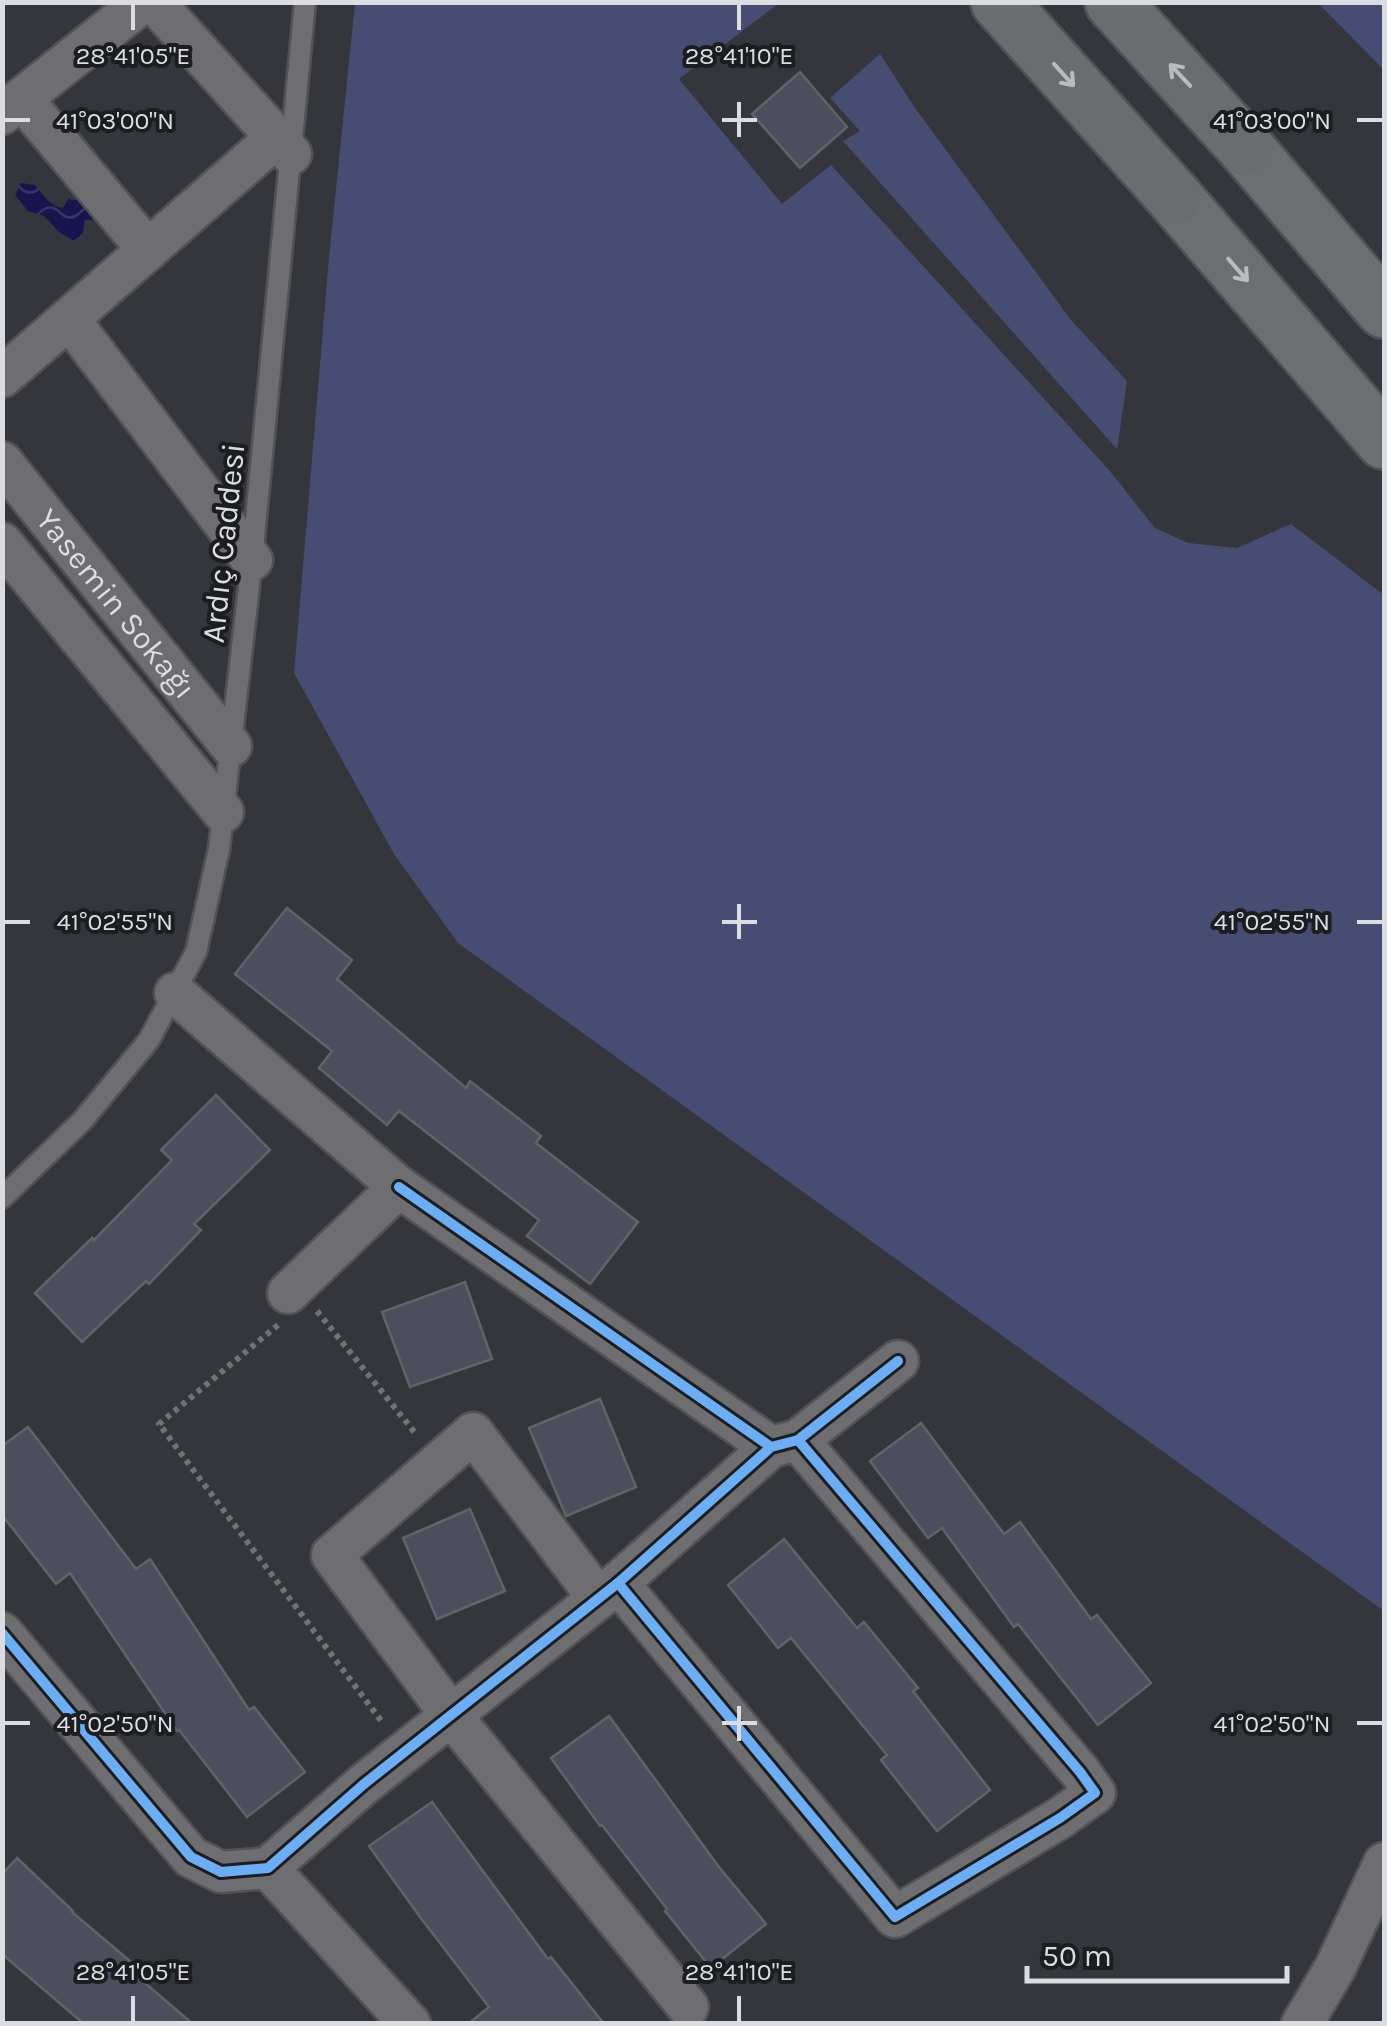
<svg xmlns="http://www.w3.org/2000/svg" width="1387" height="2026" font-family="Karla,sans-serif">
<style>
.green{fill:#474d72}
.water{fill:url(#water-waves)}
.building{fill:#4d4e5d;stroke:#626367;stroke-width:2.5}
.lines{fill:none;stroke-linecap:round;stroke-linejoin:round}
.service-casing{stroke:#505255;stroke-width:25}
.minor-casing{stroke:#505255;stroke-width:45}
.trunk-casing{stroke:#505255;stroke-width:60}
.motorway-casing{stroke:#505255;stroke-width:60}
.path{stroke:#707274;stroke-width:6;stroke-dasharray:5 5;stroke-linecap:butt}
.service{stroke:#6e6e71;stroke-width:20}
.minor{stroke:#6e6e71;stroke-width:40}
.trunk{stroke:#6d6e70;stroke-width:55}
.motorway{stroke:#6b6c6f;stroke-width:55}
.cycleway-casing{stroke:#1c1d21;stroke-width:16}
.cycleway{stroke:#6dadf4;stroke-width:10}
.oneway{stroke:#b9bbc0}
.oneway2{stroke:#babcc0}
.ticks{fill:none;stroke:#dbdde2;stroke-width:4}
.labels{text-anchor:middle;stroke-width:8;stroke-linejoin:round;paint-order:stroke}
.street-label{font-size:32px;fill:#dbdde2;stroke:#1c1d21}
.ticks-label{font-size:25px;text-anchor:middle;fill:#dbdde2;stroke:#1c1d21;stroke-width:8;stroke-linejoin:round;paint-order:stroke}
</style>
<defs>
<pattern id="water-waves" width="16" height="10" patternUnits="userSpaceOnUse" patternTransform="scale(2.5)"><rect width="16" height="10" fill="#17144e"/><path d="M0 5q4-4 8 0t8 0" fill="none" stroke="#383667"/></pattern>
</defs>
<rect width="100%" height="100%" fill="#35363b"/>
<g class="green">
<path d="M355 3H779L679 79 782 204 831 165 1109 470 1155 528 1188 543 1237 548 1291 524 1384 595V1611L458 943 394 854 294 673 329 258Z"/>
<path d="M1318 3H1384V71V70Z"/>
<path d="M880 54 915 108 1071 320 1127 381 1117 449 843 141 860 131 830 98Z"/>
</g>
<path class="water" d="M21 183 35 185C44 195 49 206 63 208L68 199 82 201 111 231 106 232C99 225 97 218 85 220L82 237 74 241 59 232 44 216 28 211 15 195Z"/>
<g class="building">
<path d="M800 72 847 127 800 168 752 114Z"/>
<path d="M287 908 352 960 337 979 466 1088 470 1081 541 1136 536 1143 638 1222 590 1284 527 1236 539 1220 399 1111 387 1125 319 1068 332 1051 235 974Z"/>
<path d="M216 1095 270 1150 194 1224 201 1230 149 1284 146 1281 82 1342 35 1293 92 1238 94 1240 172 1160 161 1150Z"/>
<path d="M465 1282 492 1359 410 1387 382 1312Z"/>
<path d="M600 1399 636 1487 566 1516 529 1428Z"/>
<path d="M921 1423 1004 1534 1020 1522 1091 1619 1097 1615 1151 1683 1098 1725 1018 1624 1014 1627 942 1528 928 1538 870 1461Z"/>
<path d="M28 1427 136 1569 150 1559 249 1710 254 1707 305 1772 247 1817 179 1730 177 1731 70 1573 56 1584 2 1515V1446Z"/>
<path d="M470 1509 505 1591 437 1619 403 1538Z"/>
<path d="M784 1539 857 1628 864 1622 918 1688 913 1691 990 1790 937 1831 881 1760 887 1755 791 1638 778 1648 728 1585Z"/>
<path d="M609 1716 719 1867 766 1924 711 1968 665 1911 667 1909 602 1825 600 1826 551 1758Z"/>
<path d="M432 1802 548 1959 551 1957 604 2024H468L489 2007 420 1917 369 1846Z"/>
<path d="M17 1858 73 1911 72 1912 130 1961 125 1966 193 2024H84L2 1954V1874Z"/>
</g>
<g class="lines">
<g class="service-casing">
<path id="service" d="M2 1198 83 1120 149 1040 196 952 219 849 252 560 305 2"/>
</g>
<g class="minor-casing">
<g id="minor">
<path d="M154 2 291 154"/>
<path d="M22 99 148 250"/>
<path d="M2 114 143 2"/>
<path d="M69 319 252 560"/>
<path d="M2 377 276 138"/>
<path id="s1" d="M2 462 231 746"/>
<path d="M2 543 223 812"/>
<path d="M175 993 399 1187 288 1293"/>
<path d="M399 1187 771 1447"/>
<path d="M618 1583 895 1917 1060 1818 1095 1793 1080 1772 798 1440"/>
<path d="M598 1598 473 1433 332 1555 451 1715 688 2007"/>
<path d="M2 1633 191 1857 221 1872 268 1868 364 1784 618 1583 771 1447 798 1440 898 1361"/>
<path d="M268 1868 410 2024"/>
<path d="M1302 2024 1335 1968 1384 1863"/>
</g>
</g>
<g class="trunk-casing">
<g id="trunk">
<path d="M1245 147 1384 310"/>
<path d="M1174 197 1384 441"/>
</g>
</g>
<g class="motorway-casing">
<g id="motorway">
<path d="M999 2 1174 197"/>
<path d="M1113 2 1245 147"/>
</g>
</g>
<g class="path">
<path d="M317 1311 416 1434"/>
<path d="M278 1325 159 1424 382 1722"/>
</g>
<use href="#service" class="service"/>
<use href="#minor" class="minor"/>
<use href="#trunk" class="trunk"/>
<use href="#motorway" class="motorway"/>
<g class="cycleway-casing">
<g id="cycleway">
<path d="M399 1187 771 1447"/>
<path d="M618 1583 895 1917 1060 1818 1095 1793 1080 1772 798 1440"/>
<path d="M2 1633 191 1857 221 1872 268 1868 364 1784 618 1583 771 1447 798 1440 898 1361"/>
</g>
</g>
<use href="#cycleway" class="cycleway"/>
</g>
<defs><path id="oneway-shaft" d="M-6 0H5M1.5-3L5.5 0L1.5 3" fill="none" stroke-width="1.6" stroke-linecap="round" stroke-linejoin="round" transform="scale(2.5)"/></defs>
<g class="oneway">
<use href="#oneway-shaft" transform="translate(1064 75) rotate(48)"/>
<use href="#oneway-shaft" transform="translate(1180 75) rotate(-133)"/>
</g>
<use class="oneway2" href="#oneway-shaft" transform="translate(1238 270) rotate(49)"/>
<path class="ticks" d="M133 5V30M739 5V30M739 102V137M5 120H30M722 120H757M1357 120H1382M739 904V939M5 922H30M722 922H757M1357 922H1382M739 1706V1741M5 1723H30M722 1723H757M1357 1723H1382M133 1996V2021M739 1996V2021"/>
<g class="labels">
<g class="street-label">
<text transform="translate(223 543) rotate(-84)" y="11">Ardıç Caddesi</text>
<text dy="11" stroke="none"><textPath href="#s1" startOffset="182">Yasemin Sokağı</textPath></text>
</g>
</g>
<g class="ticks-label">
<text x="133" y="64">28°41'05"E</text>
<text x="739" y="64">28°41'10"E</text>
<text x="115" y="129">41°03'00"N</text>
<text x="1272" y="129">41°03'00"N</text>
<text x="115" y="930">41°02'55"N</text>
<text x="1272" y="930">41°02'55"N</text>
<text x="115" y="1732">41°02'50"N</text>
<text x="1272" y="1732">41°02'50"N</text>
<text x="133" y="1980">28°41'05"E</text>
<text x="739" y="1980">28°41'10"E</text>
</g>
<rect width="1387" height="2026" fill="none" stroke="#dbdde2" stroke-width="10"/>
<path d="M1027 1966v15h260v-15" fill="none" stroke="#dbdde2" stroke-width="5"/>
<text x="1042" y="1966" font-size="30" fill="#dbdde2" stroke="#1c1d21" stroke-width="8" paint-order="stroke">50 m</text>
</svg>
